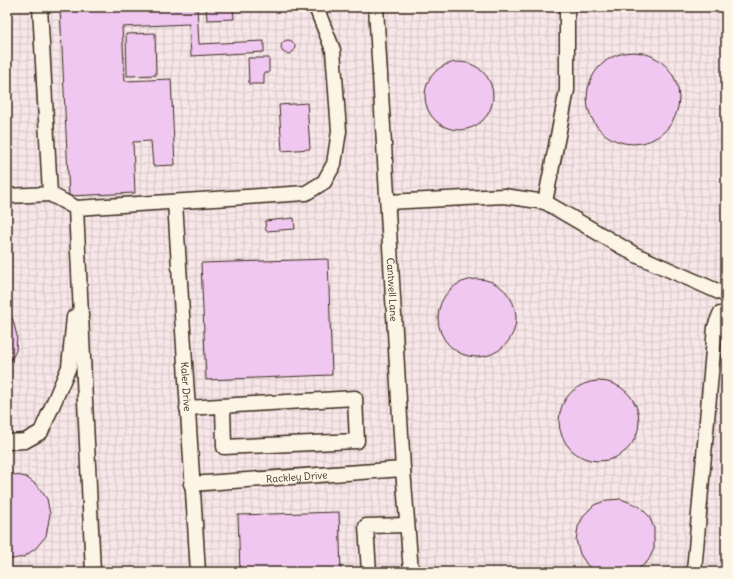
<svg xmlns="http://www.w3.org/2000/svg" width="733" height="579" font-family="Delius,sans-serif">
<style>
.industrial{fill:url(#industrial-grid)}
.building{fill:#f0c7f0;stroke:#3b2a1e}
.lines{fill:none;stroke-linecap:round;stroke-linejoin:round}
.minor-casing{stroke:#3b2a1e;stroke-width:17}
.minor{stroke:#fcf5e5;stroke-width:14}
.labels{text-anchor:middle;stroke-width:3;stroke-linejoin:round;paint-order:stroke}
.street-label{font-size:10px;fill:#3b2a1e;stroke:#fcf5e5}
</style>
<defs>
<pattern id="industrial-grid" width="8" height="8" patternUnits="userSpaceOnUse"><rect width="8" height="8" fill="#f8e7e8"/><path d="M0 4h8M4 0v8" fill="none" stroke="#d6c6c7"/></pattern>
</defs>
<rect width="100%" height="100%" fill="#fcf5e5"/>
<filter id="ink" filterUnits="userSpaceOnUse"><feTurbulence type="fractalNoise" baseFrequency=".025" numOctaves="2"/><feDisplacementMap in="SourceGraphic" scale="8" xChannelSelector="R" yChannelSelector="G"/><feConvolveMatrix kernelMatrix="1 2 1 2 8 2 1 2 1" color-interpolation-filters="sRGB"/></filter>
<g filter="url(#ink)">
<rect class="industrial" x="7" y="7" width="719" height="565"/>
<g class="building">
<path d="M60 7H197L199 44 264 41V52L191 56 189 24 122 27 125 81 171 79 175 165 153 166 151 141 133 142 135 193 69 196Z"/>
<path d="M206 7H233L234 19 207 20Z"/>
<path d="M155 33 156 75 127 76 126 34Z"/>
<circle cx="288" cy="47" r="7"/>
<circle cx="633" cy="98" r="46"/>
<path d="M248 58H269V73H264V84H249Z"/>
<circle cx="459" cy="96" r="34"/>
<path d="M307 103 310 149 282 151 279 105Z"/>
<path d="M294 218 295 229 266 231 265 221Z"/>
<path d="M328 259 332 375 206 380 201 263Z"/>
<circle cx="477" cy="318" r="39"/>
<path d="M7 310 13 320 17 336 16 351 7 367Z"/>
<circle cx="599" cy="421" r="40"/>
<path d="M7 473 26 477 38 486 47 499 50 514 46 536 36 548 24 557 7 560Z"/>
<path d="M621 499 639 506 649 516 654 528V549L648 561 635 572H596L587 565 580 554 576 540 578 527 584 515 594 505 607 500Z"/>
<path d="M339 512 341 572H240L238 515Z"/>
</g>
<g class="lines">
<g class="minor-casing">
<g id="minor">
<path id="s1" d="M376 7 403 469 411 572"/>
<path d="M50 194 76 208"/>
<path d="M7 196 50 194 40 7"/>
<path id="s2" d="M175 202 198 572"/>
<path d="M388 202 504 196 545 202 636 255 726 295"/>
<path d="M545 202 567 90V7"/>
<path d="M187 408 355 398 357 441 224 447 223 406"/>
<path d="M7 442 25 441 41 432 69 367 74 317"/>
<path id="s3" d="M191 484 403 469"/>
<path d="M93 572 76 208 306 193 324 182 334 164 339 131 333 50 316 7"/>
<path d="M369 572 366 526 407 525"/>
<path d="M694 572 715 327 720 314 726 316"/>
</g>
</g>
<use href="#minor" class="minor"/>
</g>
</g>
<g class="labels">
<g class="street-label">
<text dy="4" stroke="none"><textPath href="#s1" startOffset="283">Cantwell Lane</textPath></text>
<text dy="4" stroke="none"><textPath href="#s2" startOffset="185">Kaler Drive</textPath></text>
<text dy="4" stroke="none"><textPath href="#s3" startOffset="106">Rackley Drive</textPath></text>
</g>
</g>
<rect width="733" height="579" fill="none" stroke="#fcf5e5" stroke-width="24"/>
<rect x="12" y="12" width="709" height="555" fill="none" stroke="#3b2a1e" stroke-width="1.5" filter="url(#ink)"/>
</svg>
